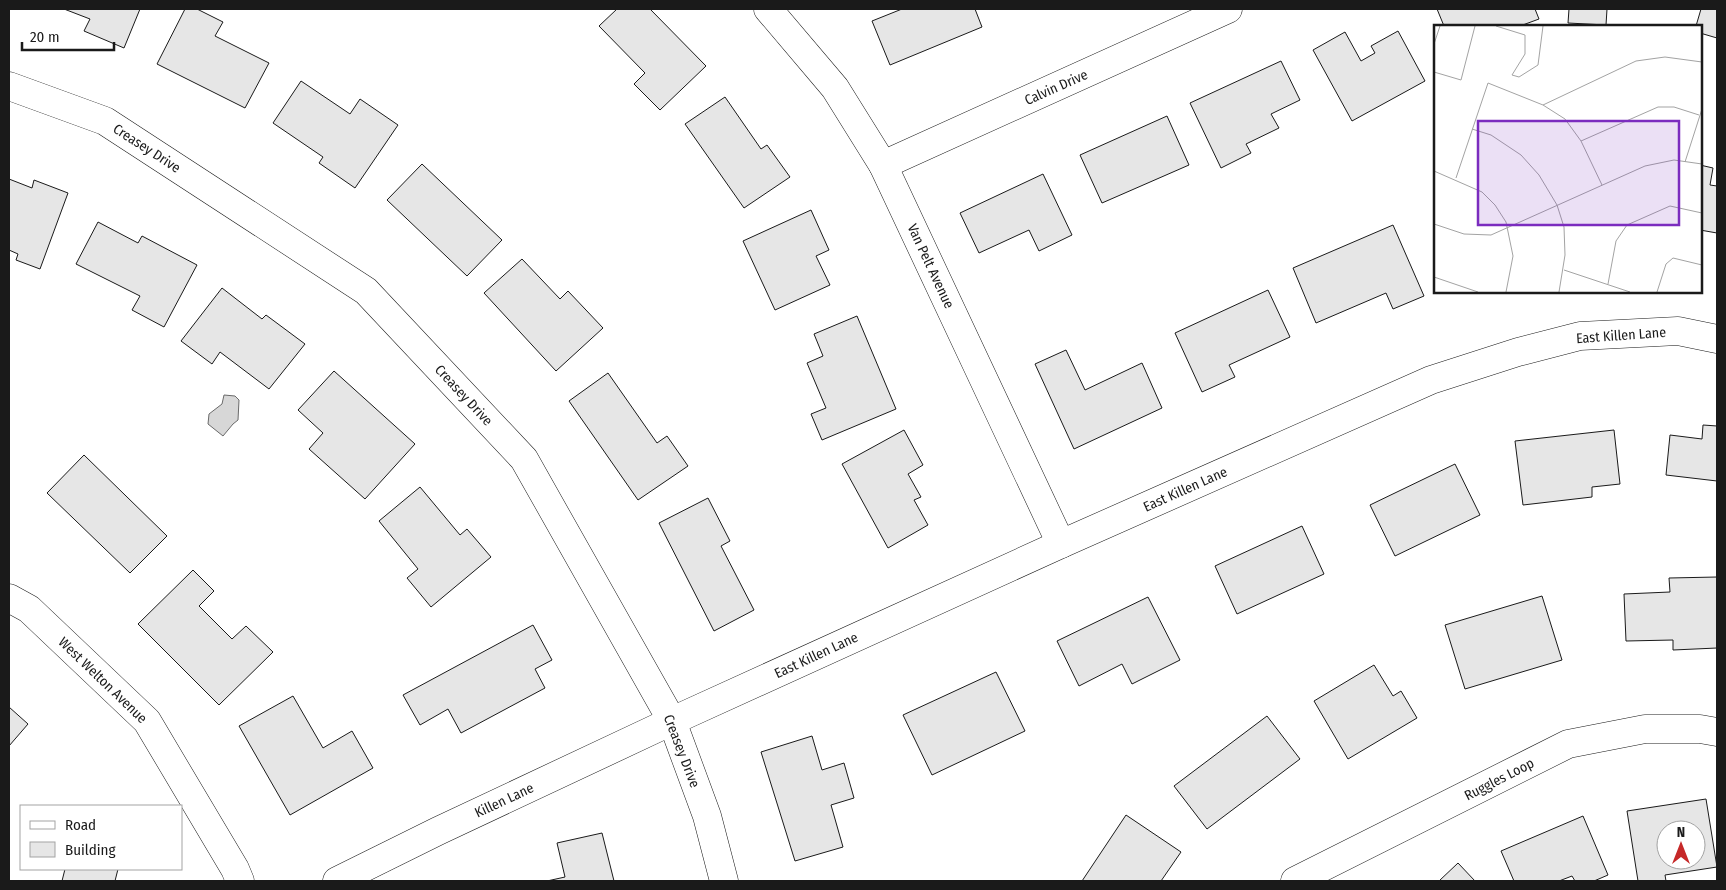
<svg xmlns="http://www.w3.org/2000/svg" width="1726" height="890" font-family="'Fira Sans Condensed',sans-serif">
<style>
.water{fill:#d7d7d7;stroke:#6a6a6a}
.building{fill:#e6e6e6;stroke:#1a1a1a;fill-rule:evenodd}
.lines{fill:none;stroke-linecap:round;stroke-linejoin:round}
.street-casing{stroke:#1a1a1a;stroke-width:29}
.street{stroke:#fff;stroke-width:28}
.labels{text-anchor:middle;stroke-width:4;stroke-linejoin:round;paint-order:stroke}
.street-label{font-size:14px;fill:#1a1a1a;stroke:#fff}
.inset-road{fill:none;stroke:#a3a3a3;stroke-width:1}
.view{fill:#7b2cbf;fill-opacity:0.15;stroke:#7b2cbf;stroke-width:2.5}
.inset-edge{fill:none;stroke:#1a1a1a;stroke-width:2.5}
</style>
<rect width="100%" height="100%" fill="#fff"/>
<path class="water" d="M224 395 235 396 239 400 238 420 233 424 223 436 208 424 209 414 222 404Z"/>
<g class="building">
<path d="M64 9H140L124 48 84 31 90 19Z"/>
<path d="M185 9H197L223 22 215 36 269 63 245 108 157 64Z"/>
<path d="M617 9H650L706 66 660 110 634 84 645 73 599 26Z"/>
<path d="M902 9H975L982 27 890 65 872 21Z"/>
<path d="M1437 9H1535L1539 19 1520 26H1444Z"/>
<path d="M1569 9H1607L1606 25 1568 23Z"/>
<path d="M1701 9H1717V38L1700 33V26H1696Z"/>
<path d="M1398 31 1425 81 1352 121 1313 50 1345 32 1361 61 1375 53 1371 46Z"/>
<path d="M1281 61 1300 100 1271 114 1279 128 1246 144 1251 153 1221 168 1190 103Z"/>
<path d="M301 81 350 114 360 99 398 125 355 188 319 163 323 157 273 123Z"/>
<path d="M725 97 761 149 767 145 790 177 744 208 685 124Z"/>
<path d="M1167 116 1189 165 1102 203 1080 155Z"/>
<path d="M422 164 502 240 467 276 387 200Z"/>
<path d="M1700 165 1713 168 1710 185 1717 186V233L1700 230Z"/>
<path d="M1043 174 1072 235 1039 251 1029 230 979 253 960 213Z"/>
<path d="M9 179 32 188 34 180 68 193 40 269 16 260 18 254 9 250Z"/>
<path d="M811 210 829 250 816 256 830 285 775 310 743 241Z"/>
<path d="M98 222 138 243 142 236 197 265 164 327 132 310 140 296 76 264Z"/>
<path d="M1393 225 1424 296 1393 309 1386 293 1316 323 1293 268Z"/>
<path d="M522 259 560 299 568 291 603 328 556 371 484 293Z"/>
<path d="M222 288 262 319 266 315 305 344 269 389 220 352 212 364 181 341Z"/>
<path d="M1268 290 1290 337 1229 365 1235 377 1202 392 1175 333Z"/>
<path d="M857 316 896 409 822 440 811 414 826 408 807 363 823 356 814 334Z"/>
<path d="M1066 350 1085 390 1142 363 1162 408 1074 449 1035 364Z"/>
<path d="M334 371 415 444 365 499 309 449 323 433 298 410Z"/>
<path d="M608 373 657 443 667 436 688 466 638 500 569 401Z"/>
<path d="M1703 425 1717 426V481L1666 475 1670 435 1702 439Z"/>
<path d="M904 430 923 465 908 474 921 497 914 500 928 525 888 548 842 464Z"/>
<path d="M1614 430 1620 484 1592 487V497L1523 505 1515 441Z"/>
<path d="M84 455 167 536 130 573 47 493Z"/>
<path d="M1455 464 1480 515 1395 556 1370 505Z"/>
<path d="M420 487 460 535 467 529 491 557 431 607 407 578 418 569 379 521Z"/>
<path d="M708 498 730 541 721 546 754 610 714 631 659 523Z"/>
<path d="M1302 526 1324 574 1237 614 1215 566Z"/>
<path d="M193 570 214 591 199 606 232 639 246 626 273 652 219 705 138 624Z"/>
<path d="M1717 577V648L1673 650V640L1626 641 1624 594 1670 592 1669 578Z"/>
<path d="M1542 596 1562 660 1465 689 1445 625Z"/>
<path d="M1148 597 1180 660 1132 684 1122 664 1079 686 1057 641Z"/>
<path d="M533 625 552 660 535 669 545 688 461 733 448 709 420 725 403 695Z"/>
<path d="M1374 665 1393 696 1401 691 1417 718 1348 759 1314 701Z"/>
<path d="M996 672 1025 731 932 775 903 715Z"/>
<path d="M293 696 323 748 352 731 373 768 290 815 239 726Z"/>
<path d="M9 707 28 724 9 746Z"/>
<path d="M1267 716 1300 759 1207 829 1174 786Z"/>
<path d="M812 736 822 770 844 763 854 798 831 805 843 847 795 861 761 752Z"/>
<path d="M1706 799 1717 867 1665 875 1666 881H1638L1627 811ZM1666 830H1696V860H1666Z"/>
<path d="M1126 815 1181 852 1161 881H1082Z"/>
<path d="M1583 816 1608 875 1594 881H1575L1572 876 1559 881H1514L1501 851Z"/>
<path d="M602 833 614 881H547L565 877 557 843Z"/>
<path d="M1458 863 1475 881H1439Z"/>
<path d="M65 869H118L115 881H62Z"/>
</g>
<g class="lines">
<g class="street-casing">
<g id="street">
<path d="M768 9 835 88 883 165 1061 544"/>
<path d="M9 86 105 121 366 291 524 459 672 721 707 816 724 881"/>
<path d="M883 165 1228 9"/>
<path d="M9 598 29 609 147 721 235 869 240 881"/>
<path d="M337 881 438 831 672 721 1061 544 1431 380 1518 352 1580 336 1678 331 1717 339"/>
<path d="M1295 881 1568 744 1645 729H1700L1717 732"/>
</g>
</g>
<use href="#street" class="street"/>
</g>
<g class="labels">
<g class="street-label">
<text transform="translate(1056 87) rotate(-24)" y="5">Calvin Drive</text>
<text transform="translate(147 148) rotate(33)" y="5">Creasey Drive</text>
<text transform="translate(931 266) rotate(65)" y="5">Van Pelt Avenue</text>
<text transform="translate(1621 335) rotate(-4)" y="5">East Killen Lane</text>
<text transform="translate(464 395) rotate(47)" y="5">Creasey Drive</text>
<text transform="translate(1185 489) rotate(-24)" y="5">East Killen Lane</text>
<text transform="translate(816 655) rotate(-25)" y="5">East Killen Lane</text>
<text transform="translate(103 680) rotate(44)" y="5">West Welton Avenue</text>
<text transform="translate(682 751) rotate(69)" y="5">Creasey Drive</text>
<text transform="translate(1499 779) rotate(-27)" y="5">Ruggles Loop</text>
<text transform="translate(504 800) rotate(-25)" y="5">Killen Lane</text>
</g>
</g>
<g transform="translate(1434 25)">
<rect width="268" height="268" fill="#fff"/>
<path class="inset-road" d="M62 1 91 10V29L78 50 85 52 104 40 109 1M0 19 6 1M0 47 27 55 41 1M109 80 202 36 231 32 268 37M38 104 57 110 87 130 105 150 123 180 130 202 131 230 125 267M147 116 224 82H240L265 90M251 137 268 84M0 146 48 167 61 180 72 197 79 231 72 267M22 153 54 58 109 80 131 94 147 116 168 160M0 199 30 209 57 210 211 141 240 135 268 139M130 245 196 267M0 252 44 267M174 259 182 216 193 200 236 181 268 188M223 267 232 239 239 233 268 240"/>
<path class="view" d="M44 96H245V200H44Z"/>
<rect width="268" height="268" class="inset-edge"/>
</g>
<rect width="1726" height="890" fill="none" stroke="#1a1a1a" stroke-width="20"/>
<rect x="20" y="805" width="162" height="65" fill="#ffffff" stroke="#a3a3a3"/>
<rect x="30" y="821" width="25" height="8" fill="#ffffff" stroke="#a3a3a3"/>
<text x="65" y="830" font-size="15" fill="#1a1a1a">Road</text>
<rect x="30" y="842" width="25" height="15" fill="#e6e6e6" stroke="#a3a3a3"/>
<text x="65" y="855" font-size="15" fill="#1a1a1a">Building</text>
<g transform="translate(1681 845)"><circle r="24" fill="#ffffff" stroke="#a3a3a3"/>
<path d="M0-4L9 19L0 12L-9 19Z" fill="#c62828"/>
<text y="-8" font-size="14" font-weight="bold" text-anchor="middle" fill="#1a1a1a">N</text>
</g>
<path d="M22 42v8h92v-8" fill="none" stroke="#1a1a1a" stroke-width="2.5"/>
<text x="30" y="42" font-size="15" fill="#1a1a1a" stroke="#ffffff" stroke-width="4" paint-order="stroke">20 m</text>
</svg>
